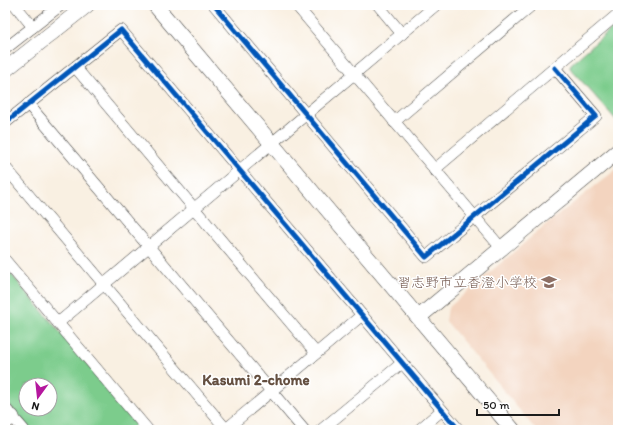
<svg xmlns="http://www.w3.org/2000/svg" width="623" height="435" font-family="Itim,'Klee One',sans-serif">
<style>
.built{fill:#f3d4bf}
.green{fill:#7ccc8c;stroke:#4c7454;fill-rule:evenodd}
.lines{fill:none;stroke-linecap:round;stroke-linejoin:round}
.street-casing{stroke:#3d3c3a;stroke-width:12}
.secondary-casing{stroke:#3d3c3a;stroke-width:16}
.street{stroke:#fff;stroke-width:11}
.secondary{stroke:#fff;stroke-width:15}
.cycleway-casing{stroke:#fff;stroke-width:8}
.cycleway{stroke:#0057b8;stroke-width:5}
.labels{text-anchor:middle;stroke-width:3;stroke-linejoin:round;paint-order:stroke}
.education-label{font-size:14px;fill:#785e54;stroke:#fff;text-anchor:end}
.neighbourhood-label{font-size:15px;font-weight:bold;fill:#644f40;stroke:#fff}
</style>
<rect width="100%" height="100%" fill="#fff"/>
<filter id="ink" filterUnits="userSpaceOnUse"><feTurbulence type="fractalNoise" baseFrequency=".025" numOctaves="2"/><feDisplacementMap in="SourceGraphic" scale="8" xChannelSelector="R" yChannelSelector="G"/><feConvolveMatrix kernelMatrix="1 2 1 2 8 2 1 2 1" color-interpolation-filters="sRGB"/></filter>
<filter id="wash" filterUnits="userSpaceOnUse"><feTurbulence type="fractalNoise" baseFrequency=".012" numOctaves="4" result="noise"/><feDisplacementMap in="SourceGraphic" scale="16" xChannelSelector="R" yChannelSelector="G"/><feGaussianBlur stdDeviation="0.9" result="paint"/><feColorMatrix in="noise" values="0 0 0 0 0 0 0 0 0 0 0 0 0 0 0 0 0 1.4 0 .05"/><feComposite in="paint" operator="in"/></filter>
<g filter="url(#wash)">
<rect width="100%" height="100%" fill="#f9f0e2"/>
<path class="built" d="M618 168V430H536L446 321 448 308 544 226Z"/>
<g class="green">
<path d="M618 23V122L570 68 571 64Z"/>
<path d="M5 267 143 430H30L5 400ZM26 385H50V409H26Z"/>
</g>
</g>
<g filter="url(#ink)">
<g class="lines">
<g class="street-casing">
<g id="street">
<path d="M15 5 33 27"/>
<path d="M214 5 426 257 596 116 555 68"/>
<path d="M296 5 502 249"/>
<path d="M378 5 402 34"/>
<path d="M5 49 61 5"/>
<path d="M75 67 316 353"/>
<path d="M28 104 304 430"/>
<path d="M394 122 532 5"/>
<path d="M5 123 121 30 459 430"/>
<path d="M5 167 226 429"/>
<path d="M434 170 618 14"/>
<path d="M5 260 148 430"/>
<path d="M58 323 436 5"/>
<path d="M5 408 24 430"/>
<path d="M225 430 362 315"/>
<path d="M321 430 402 363"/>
<path d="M419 430 442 410"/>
</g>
</g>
<g class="secondary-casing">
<g id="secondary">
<path d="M155 5 513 430"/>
<path d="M5 70 87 5"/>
<path d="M419 317 618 151"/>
<path d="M5 422 12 417"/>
</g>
</g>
<use href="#street" class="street"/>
<use href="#secondary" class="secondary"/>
<g class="cycleway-casing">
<g id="cycleway">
<path d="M214 5 426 257 596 116 555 68"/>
<path d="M5 123 121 30 459 430"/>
</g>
</g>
<use href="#cycleway" class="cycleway"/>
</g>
</g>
<defs>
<g id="school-bare" transform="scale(1.2)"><path d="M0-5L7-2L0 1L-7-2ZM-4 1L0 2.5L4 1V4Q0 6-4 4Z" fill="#8d6e63" stroke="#fff" stroke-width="2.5" paint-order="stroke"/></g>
</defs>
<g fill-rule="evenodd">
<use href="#school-bare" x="549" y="282"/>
</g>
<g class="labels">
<g class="education-label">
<text x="537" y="287">習志野市立香澄小学校</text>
</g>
<g class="neighbourhood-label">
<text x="256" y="385">Kasumi 2-chome</text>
</g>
</g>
<rect width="623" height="435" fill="none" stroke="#fff" stroke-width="20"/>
<g transform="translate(38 397) rotate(195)"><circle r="19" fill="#ffffff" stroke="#a4a4a4"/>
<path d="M0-3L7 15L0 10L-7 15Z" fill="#b5179e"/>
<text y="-6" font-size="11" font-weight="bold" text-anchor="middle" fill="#1c1c1c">N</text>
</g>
<path d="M477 409v6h82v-6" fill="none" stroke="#1c1c1c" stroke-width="2"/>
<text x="483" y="409" font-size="12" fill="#1c1c1c" stroke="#ffffff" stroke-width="3" paint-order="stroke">50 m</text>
</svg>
